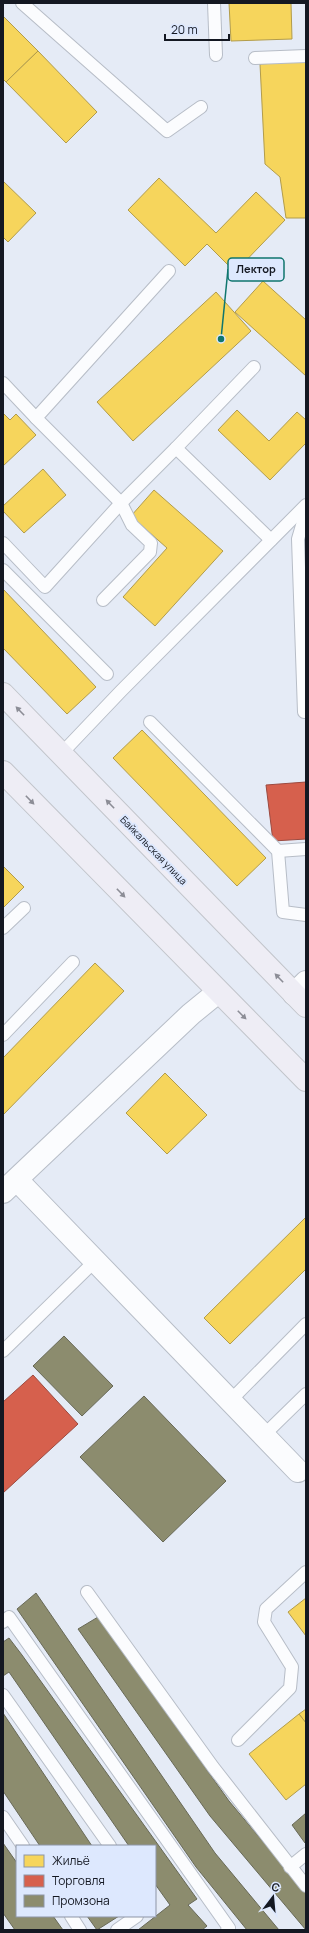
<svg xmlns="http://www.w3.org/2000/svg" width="309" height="1933" font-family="Manrope,sans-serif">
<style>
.homes{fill:#f6d55c;stroke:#b29c4b}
.shops{fill:#d6604d;stroke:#9c4a40}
.industry{fill:#8c8c6e;stroke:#686957}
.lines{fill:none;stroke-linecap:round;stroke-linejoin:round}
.service-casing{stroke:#b7bdc7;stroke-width:14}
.minor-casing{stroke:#b7bdc7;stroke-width:24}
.tertiary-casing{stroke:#b7bdc7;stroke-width:24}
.primary-casing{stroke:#c2c5cb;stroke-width:24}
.service{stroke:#fbfcfe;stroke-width:12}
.minor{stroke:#fbfcfe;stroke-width:22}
.tertiary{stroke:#fbfcfe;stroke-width:22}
.primary{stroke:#eeedf5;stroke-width:22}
.oneway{fill:#8c8d96}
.labels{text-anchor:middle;stroke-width:4;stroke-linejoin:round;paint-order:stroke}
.street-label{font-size:10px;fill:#141822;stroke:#dde8fe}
.leader{fill:none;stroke:#0f766e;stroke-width:1.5}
.callout-dot{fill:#0f766e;stroke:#dde8fe;stroke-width:1.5}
.callout{fill:#dde8fe;stroke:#0f766e;stroke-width:1.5}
.callout-label{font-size:11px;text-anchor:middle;font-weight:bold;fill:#141822}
</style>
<rect width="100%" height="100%" fill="#e5ebf6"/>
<g class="homes">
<path d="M229 3H291L292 39 231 41Z"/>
<path d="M3 16 38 51 6 82 3 79Z"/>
<path d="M38 51 97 112 66 143 6 82Z"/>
<path d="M306 61V218H286L280 177 265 164 260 64Z"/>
<path d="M159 178 216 233 256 192 285 220 235 272 207 244 185 266 128 210Z"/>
<path d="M3 181 36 213 8 242 3 237Z"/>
<path d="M263 281 306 320V376L235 312Z"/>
<path d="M216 292 251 331 133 441 97 402Z"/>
<path d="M237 410 269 441 297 412 306 420V443L270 480 218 430Z"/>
<path d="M3 413 10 420 16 414 36 435 3 466Z"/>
<path d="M43 469 66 495 24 533 3 511V506Z"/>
<path d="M154 490 223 551 155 626 123 597 167 548 131 516Z"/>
<path d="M3 589 96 687 67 714 3 648Z"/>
<path d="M142 730 266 858 237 886 113 758Z"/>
<path d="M3 866 24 887 3 908Z"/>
<path d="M95 963 124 991 3 1115V1058Z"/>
<path d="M165 1073 207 1115 167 1154 126 1113Z"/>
<path d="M306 1217V1269L230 1344 204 1318Z"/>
<path d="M306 1598V1636L288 1612Z"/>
<path d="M306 1709V1723L299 1714Z"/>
<path d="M299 1714 306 1723V1784L286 1800 249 1754Z"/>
</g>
<g class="shops">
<path d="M306 782V839L273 841 266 785Z"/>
<path d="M33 1375 78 1424 3 1493V1402Z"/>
</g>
<g class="industry">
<path d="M64 1336 113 1386 82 1416 33 1366Z"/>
<path d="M144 1396 226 1481 163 1542 80 1457Z"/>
<path d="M36 1593 215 1853 279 1930H247L196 1867 17 1609Z"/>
<path d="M98 1617 229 1801 306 1893V1930L210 1816 78 1629Z"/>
<path d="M9 1638 22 1655 197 1899 188 1905 207 1926 202 1930H138L170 1905 155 1884V1846H129L9 1672 3 1676V1642Z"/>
<path d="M3 1713 92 1846H40L3 1791Z"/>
<path d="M306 1813V1842L305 1843 292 1825Z"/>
<path d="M3 1843 17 1863V1916H53L63 1930H15L3 1913Z"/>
<path d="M87 1916H119L97 1930Z"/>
</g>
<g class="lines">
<g class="service-casing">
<g id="service">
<path d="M22 3 167 131 201 107"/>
<path d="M214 3 216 55"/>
<path d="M255 58 306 56"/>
<path d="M254 367 176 448 271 540"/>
<path d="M3 383 36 418"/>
<path d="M306 520 303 522 298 539 304 712H306"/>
<path d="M3 543 45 587 121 503 176 448"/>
<path d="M3 570 107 674"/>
<path d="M103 600 150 552 151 543 132 525 121 503 36 418 169 271"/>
<path d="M150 722 278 851 283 912 306 915"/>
<path d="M61 754 121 691 306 505"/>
<path d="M278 851 306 849"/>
<path d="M3 928 24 908"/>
<path d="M3 1035 73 962"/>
<path d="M3 1351 94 1262"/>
<path d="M230 1401 306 1324"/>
<path d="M263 1436 306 1394"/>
<path d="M87 1592 213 1767 306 1886"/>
<path d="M3 1622 9 1617 229 1928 227 1930"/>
<path d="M3 1695 110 1846"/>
<path d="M238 1740 290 1688 292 1667 264 1622 266 1609 306 1572"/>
<path d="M3 1817 23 1846"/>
<path d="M290 1867 306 1854"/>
<path d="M71 1916 80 1930"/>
<path d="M117 1930 137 1916"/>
</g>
</g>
<g class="minor-casing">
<g id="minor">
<path d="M17 1180 298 1471"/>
<path d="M3 1192 191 1014 218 992"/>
</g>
</g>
<g class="tertiary-casing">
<path id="tertiary" d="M294 994 306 982"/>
</g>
<g class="primary-casing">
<g id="primary">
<path d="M3 694 306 1006"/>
<path d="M3 772 306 1080"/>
</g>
</g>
<use href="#service" class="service"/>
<use href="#minor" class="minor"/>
<use href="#tertiary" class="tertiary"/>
<use href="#primary" class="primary"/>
</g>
<defs><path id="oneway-solid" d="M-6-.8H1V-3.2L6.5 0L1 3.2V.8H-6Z"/></defs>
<g class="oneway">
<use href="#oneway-solid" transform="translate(20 711) rotate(-134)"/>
<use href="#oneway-solid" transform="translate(30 800) rotate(46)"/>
<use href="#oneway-solid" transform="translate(110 804) rotate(-134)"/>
<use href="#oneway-solid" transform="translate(121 893) rotate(46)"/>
<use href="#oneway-solid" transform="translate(279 978) rotate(-134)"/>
<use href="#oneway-solid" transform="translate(242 1015) rotate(45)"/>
</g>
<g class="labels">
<g class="street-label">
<text transform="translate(154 850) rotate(46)" y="4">Байкальская улица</text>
</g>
</g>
<path class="leader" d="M221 339L228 269"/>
<circle class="callout-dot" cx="221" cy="339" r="4"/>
<rect class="callout" x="228" y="258" width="56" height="23" rx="4"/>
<g class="callout-label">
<text x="256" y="273">Лектор</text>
</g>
<rect width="309" height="1933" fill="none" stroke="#141822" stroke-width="8"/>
<rect x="16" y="1845" width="140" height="72" fill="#dde8fe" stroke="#8d95a6"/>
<rect x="24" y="1855" width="20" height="12" fill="#f6d55c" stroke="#8d95a6"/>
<text x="52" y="1865" font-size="12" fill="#141822">Жильё</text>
<rect x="24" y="1875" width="20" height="12" fill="#d6604d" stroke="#8d95a6"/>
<text x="52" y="1885" font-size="12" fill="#141822">Торговля</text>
<rect x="24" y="1895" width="20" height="12" fill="#8c8c6e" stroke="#8d95a6"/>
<text x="52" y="1905" font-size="12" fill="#141822">Промзона</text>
<g transform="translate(273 1897) rotate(16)" stroke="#dde8fe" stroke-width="3" paint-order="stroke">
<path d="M0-3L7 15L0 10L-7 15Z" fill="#141822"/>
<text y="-6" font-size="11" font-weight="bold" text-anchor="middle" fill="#141822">С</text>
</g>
<path d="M165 34v6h64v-6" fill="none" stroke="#141822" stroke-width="2"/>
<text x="171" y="34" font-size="12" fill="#141822" stroke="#dde8fe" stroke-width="3" paint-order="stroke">20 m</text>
</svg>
